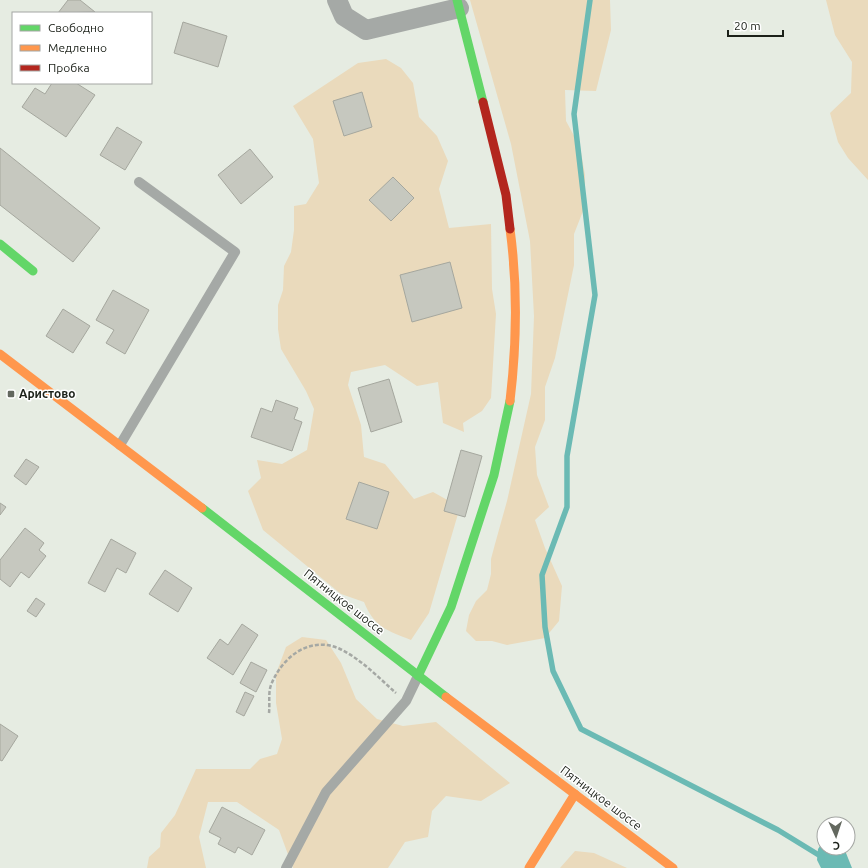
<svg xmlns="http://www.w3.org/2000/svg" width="868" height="868" font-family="Ubuntu,sans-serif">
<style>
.green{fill:#eadabc}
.water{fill:#6bbab4}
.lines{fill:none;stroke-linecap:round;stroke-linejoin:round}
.stream{stroke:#6bbab4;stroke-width:5.5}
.building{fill:#c6c8bf;stroke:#a5a79e}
.path{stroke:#a5a8a4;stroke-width:2.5;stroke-dasharray:4 2;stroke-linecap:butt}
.lane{stroke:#a5a9a6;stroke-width:10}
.street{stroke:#a5a9a6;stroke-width:20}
.fast{stroke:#63d668;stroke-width:9}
.slow{stroke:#ff974d;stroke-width:9}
.jam{stroke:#b3261e;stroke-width:9}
.poi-dot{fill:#63685f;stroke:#fff;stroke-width:1.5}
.labels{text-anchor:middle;stroke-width:3;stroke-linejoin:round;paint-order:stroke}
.poi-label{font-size:12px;font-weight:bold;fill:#1c2119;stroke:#fff;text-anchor:start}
.street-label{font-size:12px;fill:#1c2119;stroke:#fff}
</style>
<rect width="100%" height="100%" fill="#e6ece2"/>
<g class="green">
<path d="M470 0H610L611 30 596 91 565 90 566 121 580 147 585 175V206L574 234V265L555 358 545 387V420L535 447 537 475 549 507 535 520 545 548 562 586 559 621 545 638 507 645 492 641H476L466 631 469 615 476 601 487 590 491 574V559L495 544 507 501 531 394 534 316 530 241 511 144Z"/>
<path d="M826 0H868V180L848 158 838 142 830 113 851 93 852 62 835 35Z"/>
<path d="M386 59 401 68 413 83 419 117 437 136 448 161 439 189 449 228 491 224 492 289 496 314 491 398 482 411 463 423 464 432 443 423 438 382 417 386 385 365 351 372 348 385 361 425 364 457 385 464 414 499 433 492 460 507 429 613 411 640C388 631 374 627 364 602L341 594 263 530 248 491 261 478 257 460 282 464 307 450 314 409 306 391 281 349 278 329V305L283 290 284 266 291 252 294 230V206L306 204 319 183 313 139 293 106 358 63Z"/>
<path d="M302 637 326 640 341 663 356 699 377 719 403 726 436 722 510 783 481 801 446 796 432 811 428 837 405 842 388 868H293L279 830 237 802H208L199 837 206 868H147L149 857 160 847 161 833 175 815 196 769H250L260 759 277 754 282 739 276 703V674L286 647Z"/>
<path d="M575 851 594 853 627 868H560Z"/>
</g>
<path class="water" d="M824 840V848H844L852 868H821L817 860 818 849Z"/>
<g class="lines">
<path class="stream" d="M590 0 574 114 595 295 567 456V507L542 575 545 627 553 671 581 729 778 830 822 857"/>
</g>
<g class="building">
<path d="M68 0H80L95 12 58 13Z"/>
<path d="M183 22 227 36 218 67 174 53Z"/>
<path d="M52 83H76L95 95 66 137 22 107 35 88 45 94Z"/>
<path d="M362 92 372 127 344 136 333 101Z"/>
<path d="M117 127 142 142 125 170 100 155Z"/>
<path d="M0 148 100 228 73 262 0 205Z"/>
<path d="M250 149 273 177 241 204 218 175Z"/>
<path d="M393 177 414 198 391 221 369 200Z"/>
<path d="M450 262 462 308 412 322 400 275Z"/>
<path d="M113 290 149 310 125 354 106 343 114 330 96 320Z"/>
<path d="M63 309 90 326 73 353 46 336Z"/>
<path d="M389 379 402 422 371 432 358 388Z"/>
<path d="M276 400 298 408 294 419 302 422 292 451 251 437 261 408 272 412Z"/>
<path d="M461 450 482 456 465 517 444 511Z"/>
<path d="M26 459 39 467 26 485 14 476Z"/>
<path d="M359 482 389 492 377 529 346 519Z"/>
<path d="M0 503 6 507 0 515Z"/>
<path d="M25 528 44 543 39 550 46 556 29 578 21 572 10 587 0 579V560Z"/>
<path d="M111 539 136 553 126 573 117 568 105 592 88 583Z"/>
<path d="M165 570 192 588 178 612 149 594Z"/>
<path d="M36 598 45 604 36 617 27 611Z"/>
<path d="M242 624 258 635 233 675 207 658 220 639 228 645Z"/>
<path d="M251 662 267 670 256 692 240 683Z"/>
<path d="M245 692 254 696 244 716 236 712Z"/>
<path d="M0 724 18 736 2 761 0 760Z"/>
<path d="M222 807 265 830 252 855 238 847 235 853 218 844 221 838 209 832Z"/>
</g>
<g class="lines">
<path class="path" d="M269 713C270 704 268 693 271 685 282 657 310 635 340 649 361 659 379 678 396 693"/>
<g class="lane">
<path d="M120 445 235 252 139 182"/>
<path d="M286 868 326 792 406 701 418 676"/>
</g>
<path class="street" d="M337 0 344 16 366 30 459 8"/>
<g class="fast">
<path d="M457 0 483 102"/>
<path d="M0 244 33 271"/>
<path d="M202 508 446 697"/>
<path d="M418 676 451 607 494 475 510 401"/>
</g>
<g class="slow">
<path d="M510 229C518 288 517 342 510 401"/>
<path d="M0 354 202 508"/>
<path d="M446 697 673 868"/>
<path d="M529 868 575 794"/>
</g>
<path class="jam" d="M483 102 506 195 510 229"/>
</g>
<rect class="poi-dot" x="7" y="390" width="8" height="8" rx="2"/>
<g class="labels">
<g class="poi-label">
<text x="19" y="398">Аристово</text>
</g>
<g class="street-label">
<text transform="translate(344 602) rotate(38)" y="4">Пятницкое шоссе</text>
<text transform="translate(601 798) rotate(37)" y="4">Пятницкое шоссе</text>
</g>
</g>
<rect x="12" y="12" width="140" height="72" fill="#ffffff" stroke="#a4a6a3"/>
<rect x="20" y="25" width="20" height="6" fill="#63d668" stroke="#a4a6a3"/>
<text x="48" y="32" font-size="12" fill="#1c2119">Свободно</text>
<rect x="20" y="45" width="20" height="6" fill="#ff974d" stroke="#a4a6a3"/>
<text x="48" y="52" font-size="12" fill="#1c2119">Медленно</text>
<rect x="20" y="65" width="20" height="6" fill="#b3261e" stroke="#a4a6a3"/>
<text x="48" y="72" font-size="12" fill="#1c2119">Пробка</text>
<g transform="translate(836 836) rotate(177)"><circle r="19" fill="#ffffff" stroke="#a4a6a3"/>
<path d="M0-3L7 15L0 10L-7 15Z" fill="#63685f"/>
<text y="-6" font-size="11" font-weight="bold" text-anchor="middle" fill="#1c2119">С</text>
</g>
<path d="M728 30v6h55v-6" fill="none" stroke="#1c2119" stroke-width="2"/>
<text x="734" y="30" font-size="12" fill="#1c2119" stroke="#ffffff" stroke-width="3" paint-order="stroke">20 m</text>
</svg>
